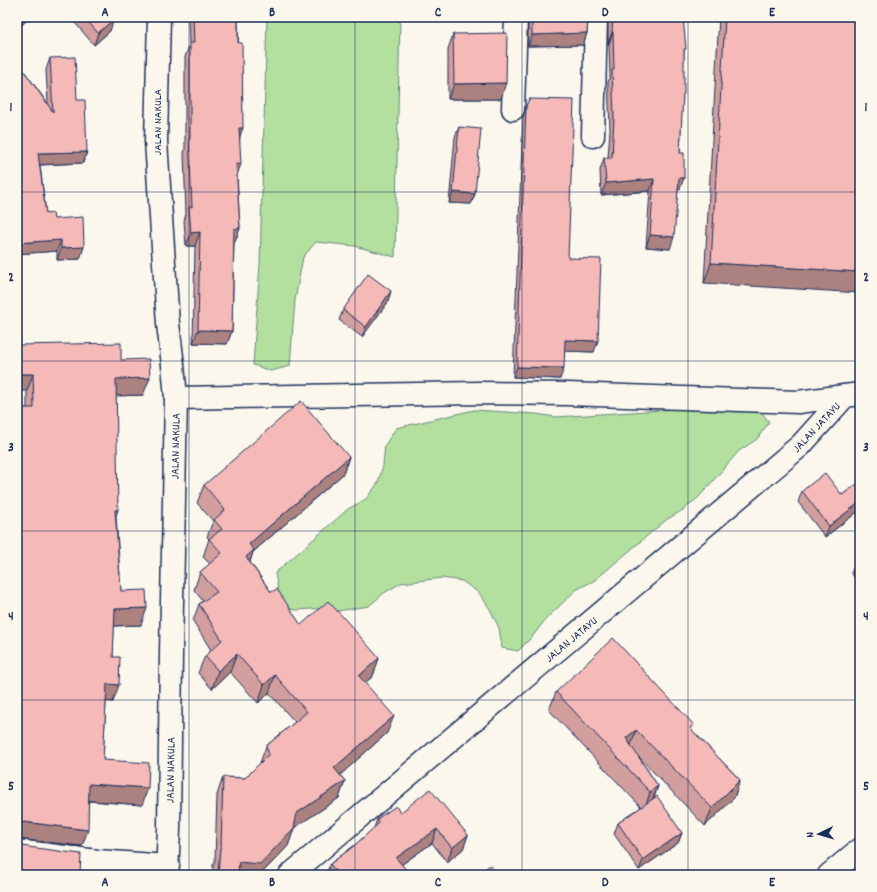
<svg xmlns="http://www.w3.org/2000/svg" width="877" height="892" font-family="Dekko,sans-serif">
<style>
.green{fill:#b3e09f;stroke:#67887e}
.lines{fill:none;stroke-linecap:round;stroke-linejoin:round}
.street-casing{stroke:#1b2f5e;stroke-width:25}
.secondary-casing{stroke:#1b2f5e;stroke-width:25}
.street{stroke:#fbf7ec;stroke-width:22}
.secondary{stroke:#fbf7ec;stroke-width:22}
.wall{fill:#d39f9e;stroke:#1b2f5e}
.shaded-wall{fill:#ac8281;stroke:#1b2f5e}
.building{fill:#f5b9b8;stroke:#1b2f5e}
.grid{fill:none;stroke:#1b2f5e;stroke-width:1;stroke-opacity:0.55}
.labels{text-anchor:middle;stroke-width:3.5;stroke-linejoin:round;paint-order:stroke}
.street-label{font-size:12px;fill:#1b2f5e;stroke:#fbf7ec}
.neatline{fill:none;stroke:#1b2f5e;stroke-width:1.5}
.grid-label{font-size:13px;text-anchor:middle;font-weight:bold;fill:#1b2f5e}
</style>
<rect width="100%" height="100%" fill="#fbf7ec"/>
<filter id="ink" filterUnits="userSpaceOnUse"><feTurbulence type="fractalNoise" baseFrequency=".025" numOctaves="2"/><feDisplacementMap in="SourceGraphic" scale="8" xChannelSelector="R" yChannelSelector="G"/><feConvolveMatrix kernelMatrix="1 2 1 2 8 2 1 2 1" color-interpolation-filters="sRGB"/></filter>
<g filter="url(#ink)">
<g class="green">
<path d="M267 17H400L395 257 355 246 316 242 303 257 295 300 290 366 271 371 253 365 260 263Z"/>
<path d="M757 406 769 422 757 439 739 451 699 497 683 510 666 520 595 580 576 590 546 619 532 637 518 651 502 648 499 628 490 609 479 593 462 581 442 578 401 583 384 593 369 606 337 611 327 608 297 610 287 609 280 601 275 573 348 509 366 499 378 483 383 465 385 445 396 428 474 410 536 414 556 417 677 409 716 410Z"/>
</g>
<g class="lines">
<g class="street-casing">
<g id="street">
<path d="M513 109 516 17"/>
<path d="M593 136 596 17"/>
<path d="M176 398 479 393 568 394 798 402 860 394"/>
<path d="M17 851 97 861 168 866"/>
<path d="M290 875 801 445 845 396"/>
<path d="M829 875 860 849"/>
</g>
</g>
<g class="secondary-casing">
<path id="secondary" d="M159 17 156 141 168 324 173 365 176 398 171 653 169 829 167 875"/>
</g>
<use href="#street" class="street"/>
<use href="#secondary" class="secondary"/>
</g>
<g class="wall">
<path d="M62 17H69L68 20Z"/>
<path d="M70 17H112L110 31 94 45Z"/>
<path d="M188 17H238L240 136 237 174 240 228 235 242H234L232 331 227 344 193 343 195 246H186L184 221 186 214 184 153 185 149V57L189 46Z"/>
<path d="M528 17H588L587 33 583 45 528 46Z"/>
<path d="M608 17H683L684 53 680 153V189L678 190 670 249 646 247 650 191 601 195 600 170 604 158H608L610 129 608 82 610 77 609 44H608Z"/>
<path d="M719 17H860L704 283Z"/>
<path d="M453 34 501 99H448V49Z"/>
<path d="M50 58 77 100 83 163 40 165 46 214 54 219 80 259 57 260V251L17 254V61L48 104 46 70Z"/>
<path d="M529 99 568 258 594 352 565 351 560 379 513 377 523 117Z"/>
<path d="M459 127 475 194 471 204 449 203 455 137Z"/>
<path d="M388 302 362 337 339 320 343 310Z"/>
<path d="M17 345 121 360 143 395 116 396V516L121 591 141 625 114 626 113 657V702L106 701 103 760 142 805 89 801 82 846 17 839V408H27V391Z"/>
<path d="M349 457 343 474 253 552 250 562 271 592 301 625 379 658 373 676 365 683 387 733 340 775 345 781 339 798 294 828 288 846 260 875H213V865L215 861 217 795 223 777 245 778 260 763 266 746 295 722 269 693 258 703 230 672 212 689 198 673 205 656 211 650 193 621 199 604 203 601 194 590 200 572 210 564 203 557 209 539 207 537 213 521 197 503 204 485Z"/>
<path d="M860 482V510L825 537 798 502 802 491 842 495Z"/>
<path d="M860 560V585L851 573 855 564Z"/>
<path d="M556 692 692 730 740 780 734 798 705 826 638 756 658 786 654 798 682 833 678 843 639 870 614 834 618 823 641 807 549 710Z"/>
<path d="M400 813 468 835 463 849 447 862 432 843 401 865 411 875H326L330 864 355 845 374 828 377 819Z"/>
</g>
<g class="shaded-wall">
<path d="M22 17H31L17 29V21Z"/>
<path d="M114 19 110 31 94 45 98 33Z"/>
<path d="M612 32H613L609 44H608Z"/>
<path d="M587 33 583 45 528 46 532 35Z"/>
<path d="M506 83 501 99H448L454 84Z"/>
<path d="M239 128H243L238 141Z"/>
<path d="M87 152 83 163 34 165 38 153Z"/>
<path d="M236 164H241L236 178Z"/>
<path d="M679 178H684L680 189 675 190Z"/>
<path d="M654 179 650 191 601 195 606 183Z"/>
<path d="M453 192 475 194 471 204 449 203Z"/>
<path d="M240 228 235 242 229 243 234 229Z"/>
<path d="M200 232 195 246H186L191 233Z"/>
<path d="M650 235 674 237 670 249 646 247Z"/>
<path d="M61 240 57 251 17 254V243Z"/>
<path d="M84 247 80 259 57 260 61 248Z"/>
<path d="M711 263 860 272V293L704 283Z"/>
<path d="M391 291 388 302 362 337 366 327Z"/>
<path d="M198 330 232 331 227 344 193 343Z"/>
<path d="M565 340 598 341 594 352 561 351Z"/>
<path d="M517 367 564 368 560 379 513 377Z"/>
<path d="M17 374H33L27 391H17Z"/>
<path d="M150 378 143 395 110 396 116 379Z"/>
<path d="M349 457 343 474 253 552 248 568 240 574 249 544Z"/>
<path d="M860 502V510L825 537 829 526Z"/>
<path d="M115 510H118L112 526Z"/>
<path d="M147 608 141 625 109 626 115 609Z"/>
<path d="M237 654 230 672 212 689 218 671Z"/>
<path d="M379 658 373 676 353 693 359 676Z"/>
<path d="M275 675 269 693 258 703 264 685Z"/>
<path d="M107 684 119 685 113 702 101 701Z"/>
<path d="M394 716 387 733 328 786 334 768Z"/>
<path d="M636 730 630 748 626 738Z"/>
<path d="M740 780 734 798 705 826 712 808Z"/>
<path d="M345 781 339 798 291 830 297 813Z"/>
<path d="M89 784 148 788 142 805 83 800Z"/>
<path d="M658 786 651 804 644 811 650 792Z"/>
<path d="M24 822 88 830 82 846 17 839V824Z"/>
<path d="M294 828 288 846 260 875H234L239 862Z"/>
<path d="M437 829 432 843 391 872 396 858Z"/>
<path d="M682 833 678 843 639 870 643 860Z"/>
<path d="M468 835 463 849 447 862 452 848Z"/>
</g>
<g class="building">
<path d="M17 17H22L17 21Z"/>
<path d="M84 17H112L114 19 98 33Z"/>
<path d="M193 17H238V43H242L243 128H239L241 164H236L240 228 234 229 232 331 198 330 200 232 191 233 189 207H192L189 139H190V43H194Z"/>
<path d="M532 17H588L587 33 532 35Z"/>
<path d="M613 17H683L686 49H684V94H683L680 153H684V178H679L674 237 650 235 654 179 606 183 604 158H612L614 117 612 70H614L613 32H612Z"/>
<path d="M725 17H860V272L711 263Z"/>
<path d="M507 33 506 83 454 84 453 34Z"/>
<path d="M75 57 77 100H85L87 152 38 153 46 214 53 213 54 219 83 217 84 247 61 248V240L17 243V61L53 112 50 58Z"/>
<path d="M529 99 574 100 568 258 601 259 598 341 565 340 564 368 517 367 526 106Z"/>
<path d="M459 127 481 129 475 194 453 192Z"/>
<path d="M368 274 391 291 366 327 343 310Z"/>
<path d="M121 343V360L149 359 150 378 116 379 118 510H115L121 591 146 590 147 608 115 609 113 657H120L119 685 107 684 103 760 149 763 148 788 89 784 88 830 24 822 17 824V408H34L33 374H17V345Z"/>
<path d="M301 401 349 457 249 544 254 550 246 557 271 592 277 589 301 625 328 601 342 616 379 658 359 676 394 716 334 768 345 781 297 813 294 828 260 864 239 862 238 875H218L220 848H221L223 777 245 778 269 754 266 746 307 712 275 675 264 685 237 654 218 671 205 656 222 640 199 604 217 592 200 572 222 553 209 539 222 529 214 520 225 510 204 485Z"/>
<path d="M825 473 842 495 860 482V502L829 526 802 491Z"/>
<path d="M860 560V571L855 564Z"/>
<path d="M613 638 694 725 690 728 740 780 712 808 636 730 626 738 658 786 650 792 556 692Z"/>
<path d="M430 789 468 835 452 848 437 829 396 858 411 875H338L330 864 355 845 379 823 377 819 396 806 400 813Z"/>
<path d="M657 796 682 833 643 860 618 823Z"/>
<path d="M17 845 21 846 81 854 80 875H17Z"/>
<path d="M490 865 498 875H477Z"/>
</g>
</g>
<path class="grid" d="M189 17V875M355 17V875M522 17V875M688 17V875M17 192H860M17 361H860M17 531H860M17 700H860"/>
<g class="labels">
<g class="street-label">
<text transform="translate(157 122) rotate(-90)" y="4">JALAN NAKULA</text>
<text transform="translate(816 427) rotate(-47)" y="4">JALAN JATAYU</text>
<text transform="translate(175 446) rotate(-89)" y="4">JALAN NAKULA</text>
<text transform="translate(571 639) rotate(-40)" y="4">JALAN JATAYU</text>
<text transform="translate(170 770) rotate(-89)" y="4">JALAN NAKULA</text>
</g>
</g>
<rect width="877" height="892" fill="none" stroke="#fbf7ec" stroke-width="44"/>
<g transform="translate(819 834) rotate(265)" stroke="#fbf7ec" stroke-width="3" paint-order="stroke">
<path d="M0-3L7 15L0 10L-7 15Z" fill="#1b2f5e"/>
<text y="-6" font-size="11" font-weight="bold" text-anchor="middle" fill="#1b2f5e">N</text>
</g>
<rect x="22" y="22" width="833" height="848" class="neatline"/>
<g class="grid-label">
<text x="105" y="16">A</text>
<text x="272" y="16">B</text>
<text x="438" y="16">C</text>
<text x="605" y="16">D</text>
<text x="772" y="16">E</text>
<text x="11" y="111">1</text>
<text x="866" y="111">1</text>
<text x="11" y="281">2</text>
<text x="866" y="281">2</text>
<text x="11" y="451">3</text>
<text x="866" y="451">3</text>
<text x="11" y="620">4</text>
<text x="866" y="620">4</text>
<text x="11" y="790">5</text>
<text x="866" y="790">5</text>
<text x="105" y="886">A</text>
<text x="272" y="886">B</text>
<text x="438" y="886">C</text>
<text x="605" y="886">D</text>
<text x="772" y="886">E</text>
</g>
</svg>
